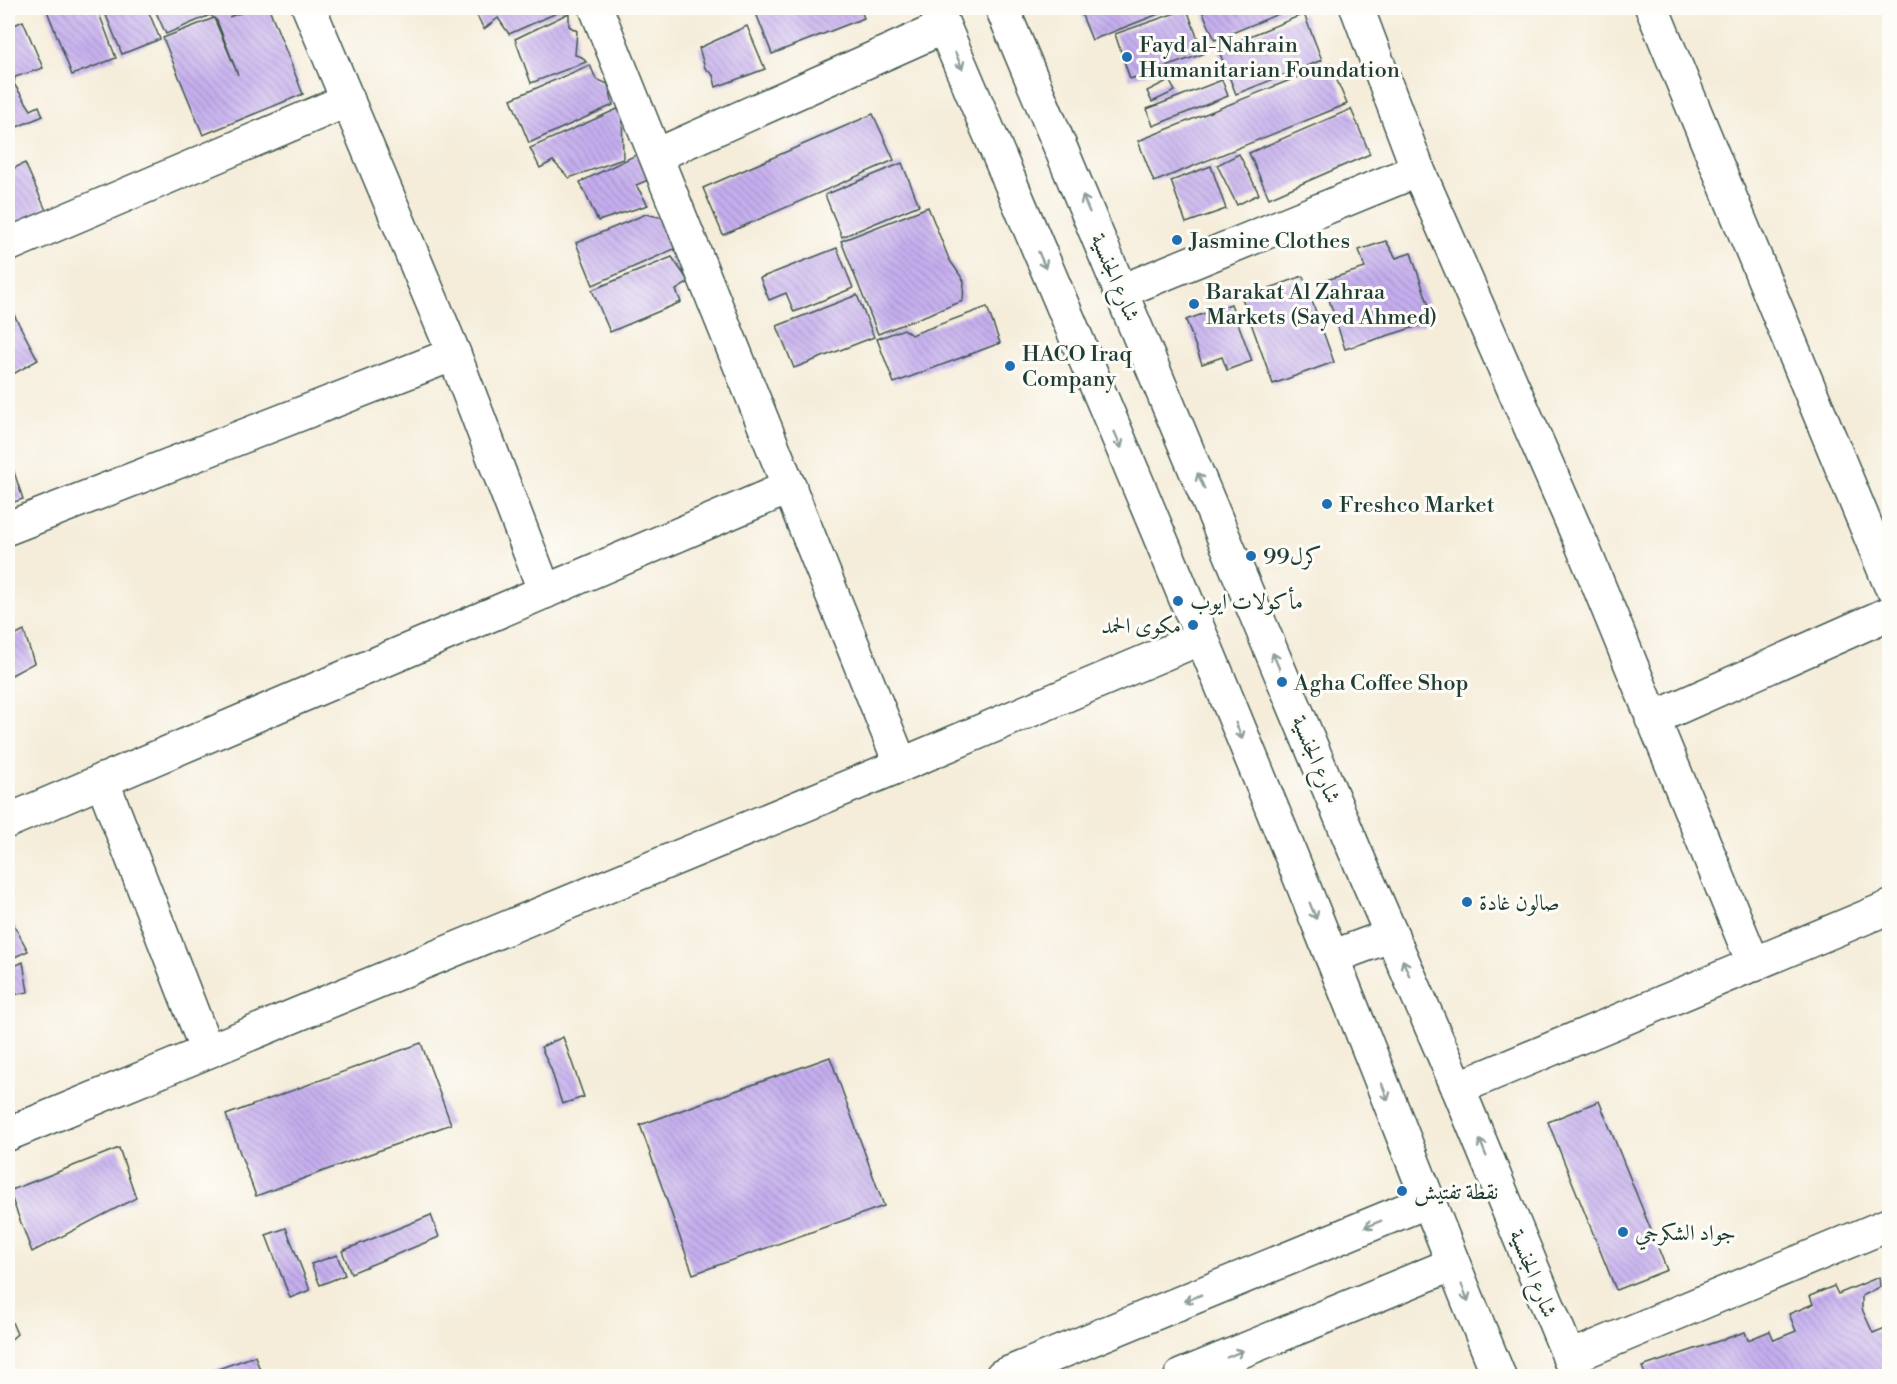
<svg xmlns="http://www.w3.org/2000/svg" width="1897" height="1384" font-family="'Libre Bodoni',Amiri,serif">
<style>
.building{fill:url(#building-back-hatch)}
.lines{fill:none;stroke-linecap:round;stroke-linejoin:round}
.street-casing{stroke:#3f574d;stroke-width:36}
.secondary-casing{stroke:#3f574d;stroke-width:36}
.street{stroke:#fff;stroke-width:33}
.secondary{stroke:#fff;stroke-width:33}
.oneway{stroke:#8f9e9a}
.poi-dot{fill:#1f6fb2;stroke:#fdfcf7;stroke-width:2}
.labels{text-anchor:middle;stroke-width:6;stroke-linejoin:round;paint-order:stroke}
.poi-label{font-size:22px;fill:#1f3d34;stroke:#fdfcf7;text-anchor:start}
.street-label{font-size:22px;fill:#1f3d34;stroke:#fdfcf7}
</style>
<defs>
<pattern id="building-back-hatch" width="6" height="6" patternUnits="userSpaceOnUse" patternTransform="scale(1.5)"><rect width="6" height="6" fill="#c6afef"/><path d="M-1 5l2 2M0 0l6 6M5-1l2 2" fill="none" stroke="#a090c2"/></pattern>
</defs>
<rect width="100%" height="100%" fill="#fdfcf7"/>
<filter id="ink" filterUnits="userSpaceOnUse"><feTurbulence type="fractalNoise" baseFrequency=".0167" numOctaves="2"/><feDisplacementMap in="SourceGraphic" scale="12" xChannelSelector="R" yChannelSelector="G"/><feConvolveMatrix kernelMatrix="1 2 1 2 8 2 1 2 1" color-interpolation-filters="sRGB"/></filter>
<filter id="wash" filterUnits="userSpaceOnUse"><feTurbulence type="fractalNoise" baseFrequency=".008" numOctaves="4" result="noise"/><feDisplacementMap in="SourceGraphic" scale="24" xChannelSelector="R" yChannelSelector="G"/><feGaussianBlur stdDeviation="1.35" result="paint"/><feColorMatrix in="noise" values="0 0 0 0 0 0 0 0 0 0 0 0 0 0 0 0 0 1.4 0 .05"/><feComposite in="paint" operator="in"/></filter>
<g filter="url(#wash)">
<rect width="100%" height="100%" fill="#f5edda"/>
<g id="blocks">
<g class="building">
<path d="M46 8H97L116 58 72 75Z"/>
<path d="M103 8H147L160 39 122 54Z"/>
<path d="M154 8H249L229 17 254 8H269L303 94 203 135 163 38 214 18 238 75 217 21 214 18 210 15 166 34Z"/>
<path d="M473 8H568L509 34 498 18 484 29Z"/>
<path d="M754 8H860L864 18 772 54Z"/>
<path d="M1079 8H1174L1092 40Z"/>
<path d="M1201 8H1293L1215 40Z"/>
<path d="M1187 9 1203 54 1130 79 1115 34Z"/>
<path d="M569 13V26L577 31 575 55 582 57 586 62 531 83 515 39Z"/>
<path d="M1304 14 1322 60 1236 94 1218 49Z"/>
<path d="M23 21 43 68 15 77 14 84 31 110 39 106 43 116 17 127 8 106V28Z"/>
<path d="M747 26 765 69 716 87 713 75 705 68 699 48Z"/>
<path d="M1330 64 1347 104 1154 182 1138 141Z"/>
<path d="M590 65 596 79 608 84 613 105 529 143 511 99Z"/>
<path d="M1169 80 1175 91 1152 102 1147 91Z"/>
<path d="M1222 80 1228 96 1153 126 1147 109Z"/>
<path d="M622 107 623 159 569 178 553 161 540 168 530 148Z"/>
<path d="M1351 109 1370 154 1269 198 1249 153Z"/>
<path d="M873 114 894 160 723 235 703 188Z"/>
<path d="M638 154 648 180 636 185 648 205 598 221 580 182Z"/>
<path d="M1239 154 1259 194 1237 205 1217 165Z"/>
<path d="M25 163 48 215 8 231V217L11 216 9 211H8V171Z"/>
<path d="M902 163 919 205 842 237 825 195Z"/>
<path d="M1211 166 1226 209 1186 223 1171 181Z"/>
<path d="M928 207 949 259 964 281 963 301 878 334 841 241Z"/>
<path d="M646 214 664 218 681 246 593 285 576 243Z"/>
<path d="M1386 241 1396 258 1411 253 1434 321 1345 349 1323 281 1365 268 1359 250Z"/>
<path d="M837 248 853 288 794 312 786 293 769 300 760 278Z"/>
<path d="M672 257 689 282 676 290 681 302 610 332 592 290Z"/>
<path d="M1303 276 1334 362 1273 384 1242 298Z"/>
<path d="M857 295 874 337 794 368 777 326Z"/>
<path d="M1231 304 1252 361 1227 370 1222 357 1202 364 1186 320Z"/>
<path d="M987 307 1000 343 894 383 877 339 904 329 911 335Z"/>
<path d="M12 311 38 360 8 377V313Z"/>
<path d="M11 463 23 499 8 504V465Z"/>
<path d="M24 631 34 663 8 677V639Z"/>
<path d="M8 914 28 951 8 960Z"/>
<path d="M23 962 28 992 8 996V969Z"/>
<path d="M563 1037 584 1097 562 1104 551 1069 541 1047Z"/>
<path d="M421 1043 451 1124 256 1196 226 1115Z"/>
<path d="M830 1057 884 1206 693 1274 640 1125Z"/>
<path d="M1599 1101 1667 1270 1616 1290 1548 1122Z"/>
<path d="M119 1148 136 1198 32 1252 9 1191Z"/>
<path d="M431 1215 439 1237 351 1273 342 1251Z"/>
<path d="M286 1228 310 1290 290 1298 266 1235Z"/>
<path d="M337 1255 345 1275 320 1285 311 1264Z"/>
<path d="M1879 1277 1880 1287 1862 1296V1309L1873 1333 1890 1326V1376H1646L1642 1367 1745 1332 1748 1340 1770 1331 1774 1340 1796 1331 1789 1314 1813 1304 1810 1296 1834 1286 1838 1294Z"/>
<path d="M8 1313 17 1334 8 1342Z"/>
<path d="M255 1356 262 1376H198Z"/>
</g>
</g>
</g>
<g filter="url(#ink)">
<use href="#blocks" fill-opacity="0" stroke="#3f574d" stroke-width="1.5"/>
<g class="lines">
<g class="street-casing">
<g id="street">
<path d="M309 8 454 354 545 592"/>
<path d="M596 8 901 765"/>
<path d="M1357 8 1418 170 1582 545 1754 965"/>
<path d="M1652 8 1890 584"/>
<path d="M657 155 944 27"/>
<path d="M8 245 348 100"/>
<path d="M1122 291 1418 170"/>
<path d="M8 528 454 354"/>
<path d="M1652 719 1890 613"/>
<path d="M102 780 207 1051"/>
<path d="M8 821 790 487"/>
<path d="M1458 1088 1890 907"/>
<path d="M8 1134 901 765 1201 638"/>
<path d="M1569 1358 1890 1224"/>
</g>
</g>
<g class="secondary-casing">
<g id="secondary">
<path d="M936 8C1070 322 1204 637 1331 955 1388 1095 1441 1237 1499 1376"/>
<path d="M1002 8 1355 851 1458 1088 1577 1376"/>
<path d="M1332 957 1392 935"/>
<path d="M1002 1376 1428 1201"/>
<path d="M1181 1376 1453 1264"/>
</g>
</g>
<use href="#street" class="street"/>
<use href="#secondary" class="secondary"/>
</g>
<defs><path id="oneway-shaft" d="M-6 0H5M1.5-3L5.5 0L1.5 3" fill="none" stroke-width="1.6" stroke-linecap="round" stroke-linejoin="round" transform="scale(1.5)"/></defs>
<g class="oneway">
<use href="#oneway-shaft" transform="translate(959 61) rotate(67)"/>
<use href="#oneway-shaft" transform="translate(1086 204) rotate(-113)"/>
<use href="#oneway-shaft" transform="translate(1042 260) rotate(67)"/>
<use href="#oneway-shaft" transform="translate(1118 440) rotate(67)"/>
<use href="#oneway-shaft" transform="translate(1201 481) rotate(-113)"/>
<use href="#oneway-shaft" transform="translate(1276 661) rotate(-113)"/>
<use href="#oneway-shaft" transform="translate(1239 731) rotate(68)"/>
<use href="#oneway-shaft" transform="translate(1313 911) rotate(68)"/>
<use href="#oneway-shaft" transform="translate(1406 968) rotate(-113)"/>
<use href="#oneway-shaft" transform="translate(1385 1092) rotate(69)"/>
<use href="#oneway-shaft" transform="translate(1483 1148) rotate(-112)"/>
<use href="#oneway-shaft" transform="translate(1373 1224) rotate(158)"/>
<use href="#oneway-shaft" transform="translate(1465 1293) rotate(68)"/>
<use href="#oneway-shaft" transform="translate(1193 1298) rotate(158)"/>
<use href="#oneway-shaft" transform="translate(1235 1354) rotate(-23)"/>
</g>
</g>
<g class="poi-dot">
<circle cx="1127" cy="57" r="6"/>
<circle cx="1177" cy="240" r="6"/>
<circle cx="1194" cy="304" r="6"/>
<circle cx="1010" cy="366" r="6"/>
<circle cx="1327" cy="504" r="6"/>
<circle cx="1251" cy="556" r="6"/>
<circle cx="1178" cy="601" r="6"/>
<circle cx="1193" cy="625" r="6"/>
<circle cx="1282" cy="682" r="6"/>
<circle cx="1467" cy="902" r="6"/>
<circle cx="1402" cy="1191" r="6"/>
<circle cx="1623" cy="1232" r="6"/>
</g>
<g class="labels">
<g class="poi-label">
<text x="1139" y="52">Fayd al-Nahrain<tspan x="1139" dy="25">Humanitarian Foundation</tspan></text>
<text x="1189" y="248">Jasmine Clothes</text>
<text x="1206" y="299">Barakat Al Zahraa<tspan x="1206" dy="25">Markets (Sayed Ahmed)</tspan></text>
<text x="1022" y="361">HACO Iraq<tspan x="1022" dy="25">Company</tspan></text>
<text x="1339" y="512">Freshco Market</text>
<text x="1263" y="564">كرل99</text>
<text x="1190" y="609">مأكولات ايوب</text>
<text x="1181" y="633" text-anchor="end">مكوى الحمد</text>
<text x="1294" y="690">Agha Coffee Shop</text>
<text x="1479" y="910">صالون غادة</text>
<text x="1414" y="1199">نقطة تفتيش</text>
<text x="1635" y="1240">جواد الشكرجي</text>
</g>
<g class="street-label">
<text transform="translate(1116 277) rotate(67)" y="8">شارع الجنسية</text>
<text transform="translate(1317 759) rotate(67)" y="8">شارع الجنسية</text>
<text transform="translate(1534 1273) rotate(68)" y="8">شارع الجنسية</text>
</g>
</g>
<rect width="1897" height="1384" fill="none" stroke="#fdfcf7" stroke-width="30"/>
</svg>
